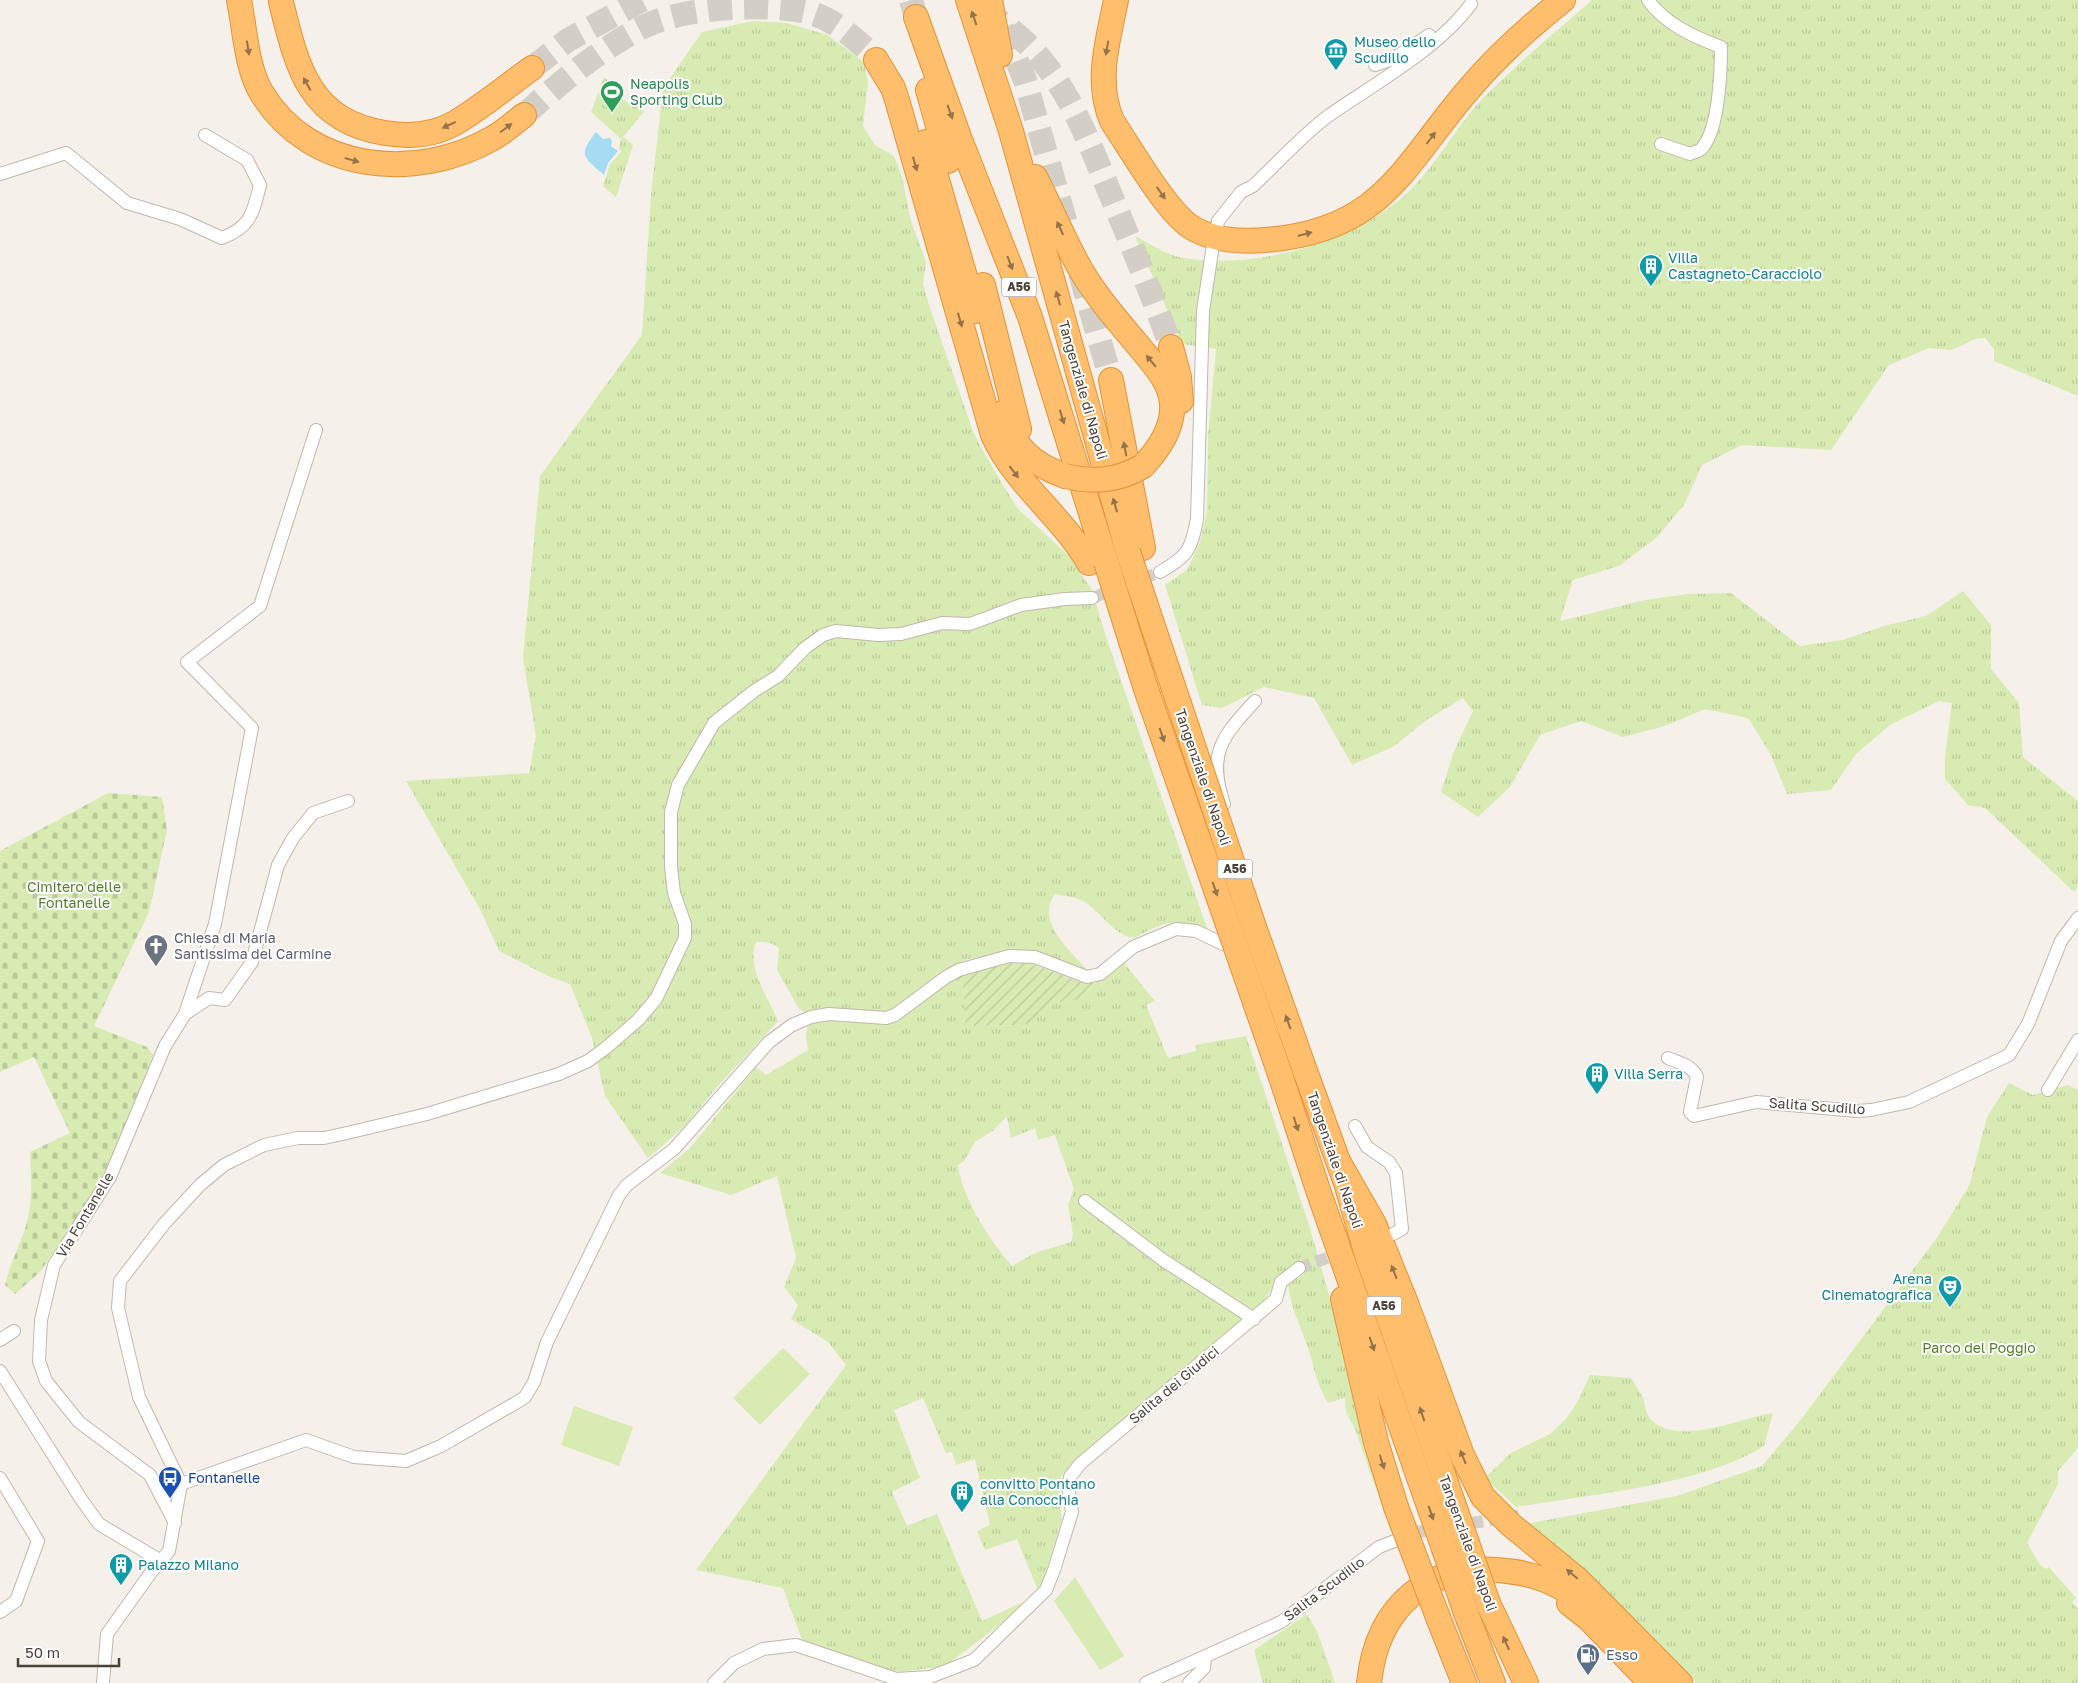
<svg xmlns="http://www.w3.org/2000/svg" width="2078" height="1683" font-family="'Golos Text',sans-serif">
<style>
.grass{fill:url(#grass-tufts);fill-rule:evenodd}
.cemetery{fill:url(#cemetery-stones)}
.garden{fill:url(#garden-furrows)}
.pitch{fill:#d7ebb2}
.water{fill:#a5dcf4}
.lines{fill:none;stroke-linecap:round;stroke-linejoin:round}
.minor-tunnel{stroke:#d3cec6;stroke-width:12;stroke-dasharray:12 6;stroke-linecap:butt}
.motorway-tunnel{stroke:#d3cec6;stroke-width:24;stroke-dasharray:24 12;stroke-linecap:butt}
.minor-casing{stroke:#c2b7ac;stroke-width:14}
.motorway-casing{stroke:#e49136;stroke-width:26}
.minor{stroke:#fff;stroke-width:12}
.motorway{stroke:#ffbe6b;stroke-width:24}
.motorway-bridge-casing{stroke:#e49136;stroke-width:26;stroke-linecap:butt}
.motorway-bridge{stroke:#ffbe6b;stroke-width:24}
.oneway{fill:#92734c}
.labels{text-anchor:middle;stroke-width:4;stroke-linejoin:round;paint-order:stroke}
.shield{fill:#fff;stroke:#807a73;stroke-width:1}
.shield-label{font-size:12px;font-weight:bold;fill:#4a4137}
.culture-label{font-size:14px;fill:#0d838f;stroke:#fff;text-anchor:start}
.leisure-label{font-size:14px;fill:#27864d;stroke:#fff;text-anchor:start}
.street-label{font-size:14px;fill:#4a4137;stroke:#fff}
.park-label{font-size:14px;fill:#527f27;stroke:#fff}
.worship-label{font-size:14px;fill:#5b616d;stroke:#fff;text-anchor:start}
.transit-label{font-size:14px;fill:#164399;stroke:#fff;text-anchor:start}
.service-label{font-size:14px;fill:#4e5e75;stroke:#fff;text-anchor:start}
</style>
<defs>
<pattern id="grass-tufts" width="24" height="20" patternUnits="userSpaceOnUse" patternTransform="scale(1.25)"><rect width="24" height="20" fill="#d7ebb2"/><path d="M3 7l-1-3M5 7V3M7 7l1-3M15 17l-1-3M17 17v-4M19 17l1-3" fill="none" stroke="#bacb9a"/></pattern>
<pattern id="cemetery-stones" width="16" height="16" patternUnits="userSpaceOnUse" patternTransform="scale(1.25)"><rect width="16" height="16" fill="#d7ebb2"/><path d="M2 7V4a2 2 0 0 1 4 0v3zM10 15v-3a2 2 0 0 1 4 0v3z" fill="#bacb9a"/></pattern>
<pattern id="garden-furrows" width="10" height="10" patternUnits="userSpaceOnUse" patternTransform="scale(1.25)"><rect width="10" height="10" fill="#d7ebb2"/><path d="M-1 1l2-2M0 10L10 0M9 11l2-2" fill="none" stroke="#bacb9a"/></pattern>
</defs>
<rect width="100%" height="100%" fill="#f5f1ea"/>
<g class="grass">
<path d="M1592 0H2078V396L1994 361V349L1985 338 1975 339 1952 350 1929 348 1889 365 1831 450 1742 445 1702 465 1684 505 1656 538 1619 566 1573 580 1560 621 1645 600 1688 594 1731 593 1800 646 1843 640 1884 626 1926 616 1963 591 1991 625V669L2019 703 2023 757 2078 801V886L2074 892 1985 808 1968 805 1945 779V757L1952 703 1939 701 1890 725 1856 754 1831 790 1787 794 1771 755 1748 718 1705 709 1665 726 1623 737 1581 721 1540 735 1510 787 1478 817 1441 792 1454 751 1473 711 1463 698 1428 719 1393 747 1352 765 1314 698 1264 687 1222 708 1202 705 1165 585 1187 570 1200 542 1207 510 1208 436 1216 349 1182 344 1135 236C1149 243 1165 254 1179 257 1247 271 1345 245 1398 201 1433 173 1452 131 1482 99 1517 64 1555 32 1592 0Z"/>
<path d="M753 21 787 23 827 35 864 62 868 83 863 126 875 145 894 156 902 177 911 221 926 262 923 284 929 305 973 431 984 453 1017 508 1069 556 1092 590 1106 637 1208 931C1178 917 1164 921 1135 938 1114 936 1102 913 1085 902 1077 897 1065 896 1055 894 1034 921 1072 952 1088 971L1014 951 965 960 885 1013 820 1008 805 1012 799 1009 777 970 779 949C774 942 764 941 756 942 746 967 768 997 778 1021L716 1088 685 1126 648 1158 605 1096 592 1038 570 984 548 976 499 951 481 911 406 781 529 773 536 736 523 658 540 476 642 335 651 195 663 88 702 32Z"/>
<path d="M604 77 615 87 612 90 629 104 631 101 644 112 623 137 633 145 616 197 603 186 610 164 622 151 619 149 621 139 591 112Z"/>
<path d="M1124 963 1155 1001 1146 1005 1168 1058 1196 1051 1195 1045 1246 1036 1308 1222 1397 1529 1391 1532 1355 1429 1346 1412 1345 1398 1328 1403C1317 1385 1314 1367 1308 1348 1301 1327 1290 1306 1288 1284L1304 1274 1300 1262C1272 1273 1275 1294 1254 1311L1190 1285 1243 1319 1083 1454 1061 1476 1059 1499 1062 1520 1039 1593 1017 1539 985 1550 977 1531 990 1525 975 1459 956 1465 952 1452 946 1453 923 1398 894 1410 920 1478 892 1492 907 1526 937 1514 982 1621 1023 1602 1026 1605 945 1666 900 1672 861 1662 802 1640 783 1588 696 1570 846 1365 828 1342 791 1319 798 1305 784 1287 796 1258 777 1176 731 1195 660 1173 690 1148 756 1067 766 1075 808 1050 806 1037 808 1024 829 1020 887 1022 915 1007 955 979 963 986 965 1023 968 1026 1023 1025 1032 1022 1052 1003 1080 999 1095 983ZM1007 1116 1011 1138 1035 1128 1038 1140 1055 1135 1074 1189 1068 1205 1073 1234 1071 1242 1035 1253 1012 1266C990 1241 962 1198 958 1165L964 1161 975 1142 994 1130Z"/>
<path d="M2009 1083 2033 1095 2068 1085 2078 1090V1448L2058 1471V1484L2027 1543 2040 1565 2046 1569 2049 1567 2076 1598 2072 1602 2078 1609V1683H1696L1587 1573 1525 1524 1677 1496 1762 1466 1803 1417 1936 1239 1969 1186 1987 1117Z"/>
<path d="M1590 1375 1631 1378C1635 1385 1640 1391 1643 1398 1645 1405 1646 1415 1651 1420 1680 1447 1739 1418 1773 1413L1764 1446C1700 1486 1591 1494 1516 1507L1485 1478 1511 1453 1550 1434 1566 1419 1578 1401Z"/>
<path d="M1307 1614 1317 1631 1335 1683H1263L1254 1650Z"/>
</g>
<path class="cemetery" d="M108 793 162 797 167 830 149 912 94 1026 147 1047 153 1055 111 1162 81 1212 40 1272 15 1294 5 1285C10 1263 21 1244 27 1222 33 1200 31 1175 30 1152L70 1133 34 1057 0 1072V851Z"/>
<path class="garden" d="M1025 961 1080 982 1095 983 1080 999 1052 1003 1032 1022 1023 1025 968 1026 965 1023 963 986 955 979C978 967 1000 962 1025 961Z"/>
<g class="pitch">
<path d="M783 1348 810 1374 760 1425 733 1398Z"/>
<path d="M574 1406 633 1427 619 1466 561 1445Z"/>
<path d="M1075 1577 1124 1656 1100 1670 1054 1601Z"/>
</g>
<path class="water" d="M596 132 603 139 610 138 612 141 611 146 618 151 608 163 604 175C584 157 577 156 596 132Z"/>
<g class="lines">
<g class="minor-tunnel">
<path d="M1092 598 1160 572"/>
<path d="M1299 1268 1344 1252"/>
<path d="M1418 1532 1521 1515"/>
</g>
<g class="motorway-tunnel">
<path d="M911 0 916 17"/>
<path d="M981 10C1057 51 1081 123 1112 198 1133 248 1153 297 1171 347"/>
<path d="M1003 28 1025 80 1068 231"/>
<path d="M532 68 568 40 642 0"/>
<path d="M524 115C561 82 598 50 643 27 682 7 768 2 811 13 832 19 849 34 865 48"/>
<path d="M1080 273 1111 380"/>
</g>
<g class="minor-casing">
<g id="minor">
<path d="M1648 0C1665 24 1694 37 1721 47 1721 71 1719 127 1703 147 1701 151 1694 152 1690 154L1661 144"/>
<path d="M1375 65 1393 59 1429 35"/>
<path d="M0 174 66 153 127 203 180 219 222 238C251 227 253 213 260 185L247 160 205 135"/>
<path d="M1217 227 1218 221 1241 192 1253 186C1276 164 1303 135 1328 116 1374 84 1438 49 1471 4"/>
<path d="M1160 572C1188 556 1191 550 1197 519L1203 311 1213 245"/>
<path d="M1224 804C1207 753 1222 737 1255 701"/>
<path d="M185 1014 209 998 225 1000 252 962 278 865 293 838 313 813 348 801"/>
<path d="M1668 1058C1679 1063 1692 1065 1697 1077L1690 1112 1694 1116 1756 1102 1857 1111 1871 1110 1909 1102 2009 1055 2028 1024 2061 941 2078 918"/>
<path d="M2048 1090 2078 1040"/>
<path d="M1355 1126 1367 1147 1389 1162 1396 1173 1402 1229 1393 1234"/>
<path d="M1085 1201 1163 1260 1254 1319"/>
<path d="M0 1340 14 1331"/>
<path d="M0 1371 81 1499 99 1524 161 1561"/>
<path d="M0 1478 38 1541 16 1601 0 1612"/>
<path d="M181 1484 306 1440 354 1457 406 1461 441 1446 519 1401 525 1397 534 1382 547 1342 619 1195 627 1185 674 1149 769 1042 792 1025 811 1017 829 1014 886 1018 895 1015 946 977 959 970 1009 956 1035 957 1087 977 1100 974 1133 947 1176 929 1196 931 1223 944 1238 947"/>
<path d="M175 1523 150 1475 79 1422 46 1381 39 1361 41 1320 54 1265 110 1177 165 1046 185 1014 215 924 252 728 187 662 260 606 316 430"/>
<path d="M103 1683 107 1634 152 1571 169 1551 181 1484 139 1397 118 1308 120 1281 164 1224 200 1185 224 1165 264 1145 298 1138H324L347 1133 427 1114 559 1074 588 1061 607 1047 638 1020 656 999 685 938V924L674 893 671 867V812L678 785 714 723 754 691 778 676 805 648 823 635 836 631 878 635 901 634 942 623 970 624 1021 605 1065 599 1092 598"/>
<path d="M714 1683 734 1663 763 1649 796 1645 896 1679 930 1677 974 1660 1046 1590 1054 1570 1072 1512 1068 1486 1070 1477 1080 1464 1276 1299 1281 1282 1299 1268"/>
<path d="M1146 1683 1281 1622 1379 1547 1410 1535"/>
<path d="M1189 1683 1204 1668 1205 1657"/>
</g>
</g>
<g class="motorway-casing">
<g id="motorway">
<path d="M239 0C245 29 246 66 261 92 309 173 417 182 493 138 504 132 514 123 524 115"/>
<path d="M968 0 1011 131 1128 552"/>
<path d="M990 0 1000 55"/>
<path d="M1116 0C1108 41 1095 81 1112 121 1130 148 1164 207 1188 225 1209 240 1240 242 1265 240 1383 231 1402 167 1469 89 1497 56 1529 27 1563 0"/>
<path d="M281 2C297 67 309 121 385 133 409 137 434 135 455 123 482 107 507 86 532 68"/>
<path d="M916 17 959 137 1030 317 1106 562"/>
<path d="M876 60 893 88 897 100 993 435C1016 485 1062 516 1089 563"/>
<path d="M928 90 948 161"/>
<path d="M926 142 975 311"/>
<path d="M1035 177C1051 208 1064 241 1082 272 1099 300 1121 325 1142 350 1155 366 1170 382 1172 403 1174 427 1159 449 1143 466"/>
<path d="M983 285 1019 429"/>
<path d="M1171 347 1179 377 1181 401"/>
<path d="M1111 380 1143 548"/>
<path d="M1003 413C1013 447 1032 464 1065 476"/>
<path d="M1304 1068 1346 1183 1366 1252 1467 1543"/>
<path d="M1281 1077 1319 1193 1443 1546"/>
<path d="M1339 1163 1374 1224 1406 1303 1462 1455 1483 1497 1511 1525 1577 1579 1680 1683"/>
<path d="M1343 1299 1376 1442 1396 1507"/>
<path d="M1488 1603 1526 1683"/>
<path d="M1569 1603 1589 1619 1651 1683"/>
<path d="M1466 1613 1493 1683"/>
<path d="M1439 1620 1464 1683"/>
<path d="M1369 1683C1377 1606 1429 1561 1507 1571 1538 1574 1567 1587 1589 1608"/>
</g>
</g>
<use href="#minor" class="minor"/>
<use href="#motorway" class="motorway"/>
<g class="motorway-bridge-casing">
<g id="motorway-bridge">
<path d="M1065 476C1093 483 1118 481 1143 466"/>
<path d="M1128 552 1253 924 1304 1068"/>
<path d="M1106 562 1146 689 1281 1077"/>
<path d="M1396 1507 1439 1620"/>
<path d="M1467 1543 1488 1603"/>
<path d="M1443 1546 1466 1613"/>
</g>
</g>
<use href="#motorway-bridge" class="motorway-bridge"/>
</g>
<defs><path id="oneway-solid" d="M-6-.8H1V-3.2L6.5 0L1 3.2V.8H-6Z" transform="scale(1.25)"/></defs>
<g class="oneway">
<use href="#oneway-solid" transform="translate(974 18) rotate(-109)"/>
<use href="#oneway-solid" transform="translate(248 48) rotate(81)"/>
<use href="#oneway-solid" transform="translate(1107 48) rotate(100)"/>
<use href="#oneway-solid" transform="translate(307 84) rotate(-119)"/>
<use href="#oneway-solid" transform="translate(950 112) rotate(70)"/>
<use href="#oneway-solid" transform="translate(449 125) rotate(155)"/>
<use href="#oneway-solid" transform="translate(506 128) rotate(-37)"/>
<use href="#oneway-solid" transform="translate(1431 138) rotate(-53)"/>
<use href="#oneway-solid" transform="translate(352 160) rotate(16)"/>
<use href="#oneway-solid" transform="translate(915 164) rotate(74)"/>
<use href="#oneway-solid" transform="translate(1161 193) rotate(55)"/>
<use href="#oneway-solid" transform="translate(1060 228) rotate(-115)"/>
<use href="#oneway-solid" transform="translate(1305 234) rotate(-15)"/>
<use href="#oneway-solid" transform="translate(1010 263) rotate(69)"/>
<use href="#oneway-solid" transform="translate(1058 298) rotate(-106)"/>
<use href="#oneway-solid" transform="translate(960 320) rotate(74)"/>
<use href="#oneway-solid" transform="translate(1151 361) rotate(-130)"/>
<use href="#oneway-solid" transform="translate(1062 417) rotate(73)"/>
<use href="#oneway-solid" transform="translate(1125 449) rotate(-101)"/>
<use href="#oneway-solid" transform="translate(1014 472) rotate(52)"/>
<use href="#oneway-solid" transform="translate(1115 505) rotate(-106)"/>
<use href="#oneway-solid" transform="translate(1162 735) rotate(71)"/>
<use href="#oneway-solid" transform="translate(1215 889) rotate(71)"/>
<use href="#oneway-solid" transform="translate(1288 1022) rotate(-110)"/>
<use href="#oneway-solid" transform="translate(1296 1124) rotate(72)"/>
<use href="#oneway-solid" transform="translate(1394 1272) rotate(-112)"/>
<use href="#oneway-solid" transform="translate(1372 1344) rotate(71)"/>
<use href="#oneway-solid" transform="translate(1422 1414) rotate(-109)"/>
<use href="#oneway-solid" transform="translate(1463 1457) rotate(-112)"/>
<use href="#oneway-solid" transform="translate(1382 1462) rotate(73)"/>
<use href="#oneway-solid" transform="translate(1431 1513) rotate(71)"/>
<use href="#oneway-solid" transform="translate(1572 1574) rotate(-140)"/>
<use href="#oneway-solid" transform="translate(1506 1643) rotate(-114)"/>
</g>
<defs>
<g id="museum-pin" transform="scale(1.25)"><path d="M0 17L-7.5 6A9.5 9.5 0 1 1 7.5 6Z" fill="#0f9aa8" stroke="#fff"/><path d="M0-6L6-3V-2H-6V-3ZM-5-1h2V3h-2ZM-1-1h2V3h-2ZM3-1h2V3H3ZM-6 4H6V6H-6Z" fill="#fff"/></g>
<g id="stadium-pin" transform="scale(1.25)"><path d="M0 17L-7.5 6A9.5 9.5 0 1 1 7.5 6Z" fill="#2e9e5b" stroke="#fff"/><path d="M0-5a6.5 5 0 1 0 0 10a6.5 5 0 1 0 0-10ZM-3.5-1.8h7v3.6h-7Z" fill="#fff"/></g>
<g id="building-pin" transform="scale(1.25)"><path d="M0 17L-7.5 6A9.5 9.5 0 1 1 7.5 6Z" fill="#0f9aa8" stroke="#fff"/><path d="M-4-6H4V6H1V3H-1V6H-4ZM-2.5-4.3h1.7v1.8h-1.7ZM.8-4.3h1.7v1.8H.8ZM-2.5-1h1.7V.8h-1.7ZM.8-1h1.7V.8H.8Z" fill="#fff"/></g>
<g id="church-pin" transform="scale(1.25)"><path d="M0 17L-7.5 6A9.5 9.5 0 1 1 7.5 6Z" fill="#6b7280" stroke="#fff"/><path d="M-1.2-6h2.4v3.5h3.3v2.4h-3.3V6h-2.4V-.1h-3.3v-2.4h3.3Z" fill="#fff"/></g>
<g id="theatre-pin" transform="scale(1.25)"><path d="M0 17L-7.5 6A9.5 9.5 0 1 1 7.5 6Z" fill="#0f9aa8" stroke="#fff"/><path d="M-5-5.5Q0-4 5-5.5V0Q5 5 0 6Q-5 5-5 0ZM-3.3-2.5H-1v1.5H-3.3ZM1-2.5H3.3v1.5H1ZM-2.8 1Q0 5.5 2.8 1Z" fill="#fff"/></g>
<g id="bus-pin" transform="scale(1.25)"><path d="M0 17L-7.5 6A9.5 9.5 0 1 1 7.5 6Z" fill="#1a4fb4" stroke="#fff"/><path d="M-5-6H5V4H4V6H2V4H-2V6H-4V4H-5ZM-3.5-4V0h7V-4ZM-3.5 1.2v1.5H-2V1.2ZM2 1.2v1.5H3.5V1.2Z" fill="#fff"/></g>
<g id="fuel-pin" transform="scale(1.25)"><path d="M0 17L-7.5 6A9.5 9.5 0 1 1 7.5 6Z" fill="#5c6f8a" stroke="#fff"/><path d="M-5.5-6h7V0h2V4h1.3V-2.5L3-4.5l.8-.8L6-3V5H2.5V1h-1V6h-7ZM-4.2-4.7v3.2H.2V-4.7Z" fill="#fff"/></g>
</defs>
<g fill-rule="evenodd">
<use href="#museum-pin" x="1336" y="50"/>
<use href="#stadium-pin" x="612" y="92"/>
<use href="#building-pin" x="1651" y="266"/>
<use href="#church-pin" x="156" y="946"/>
<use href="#building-pin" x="1597" y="1074"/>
<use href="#theatre-pin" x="1950" y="1287"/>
<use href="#bus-pin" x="170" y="1478"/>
<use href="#building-pin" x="962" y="1492"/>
<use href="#building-pin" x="121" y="1565"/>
<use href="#fuel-pin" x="1588" y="1655"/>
</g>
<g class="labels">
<g class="shield">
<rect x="1001.5" y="277.5" width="35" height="19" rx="4"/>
<rect x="1217.5" y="859.5" width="35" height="19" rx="4"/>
<rect x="1366.5" y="1296.5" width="35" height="19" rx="4"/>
</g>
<g class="shield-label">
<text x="1019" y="291">A56</text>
<text x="1235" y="873">A56</text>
<text x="1384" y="1310">A56</text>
</g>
<g class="culture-label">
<text x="1354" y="47">Museo dello<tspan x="1354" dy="16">Scudillo</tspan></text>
<text x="1668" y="263">Villa<tspan x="1668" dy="16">Castagneto-Caracciolo</tspan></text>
<text x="1614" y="1079">Villa Serra</text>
<text x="1932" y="1284" text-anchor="end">Arena<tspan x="1932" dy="16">Cinematografica</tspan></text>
<text x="980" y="1489">convitto Pontano<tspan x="980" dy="16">alla Conocchia</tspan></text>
<text x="138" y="1570">Palazzo Milano</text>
</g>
<g class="leisure-label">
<text x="630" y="89">Neapolis<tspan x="630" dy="16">Sporting Club</tspan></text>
</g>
<g class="street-label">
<text transform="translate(1083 390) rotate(74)" y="5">Tangenziale di Napoli</text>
<text transform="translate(1203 777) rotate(71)" y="5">Tangenziale di Napoli</text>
<text transform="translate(1817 1106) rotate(4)" y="5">Salita Scudillo</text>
<text transform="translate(1335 1160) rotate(71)" y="5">Tangenziale di Napoli</text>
<text transform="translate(85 1215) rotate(-59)" y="5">Via Fontanelle</text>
<text transform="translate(1174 1385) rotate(-40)" y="5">Salita dei Giudici</text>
<text transform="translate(1468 1543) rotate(70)" y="5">Tangenziale di Napoli</text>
<text transform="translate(1324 1589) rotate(-37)" y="5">Salita Scudillo</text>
</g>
<g class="park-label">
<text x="74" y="892">Cimitero delle<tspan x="74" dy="16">Fontanelle</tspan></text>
<text x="1979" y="1353">Parco del Poggio</text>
</g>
<g class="worship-label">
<text x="174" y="943">Chiesa di Maria<tspan x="174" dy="16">Santissima del Carmine</tspan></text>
</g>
<g class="transit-label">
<text x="188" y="1483">Fontanelle</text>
</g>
<g class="service-label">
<text x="1606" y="1660">Esso</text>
</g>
</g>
<path d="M18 1658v8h101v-8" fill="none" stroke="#4a4137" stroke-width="2.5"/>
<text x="25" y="1658" font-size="15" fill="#4a4137" stroke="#ffffff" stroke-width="4" paint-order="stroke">50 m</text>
</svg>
